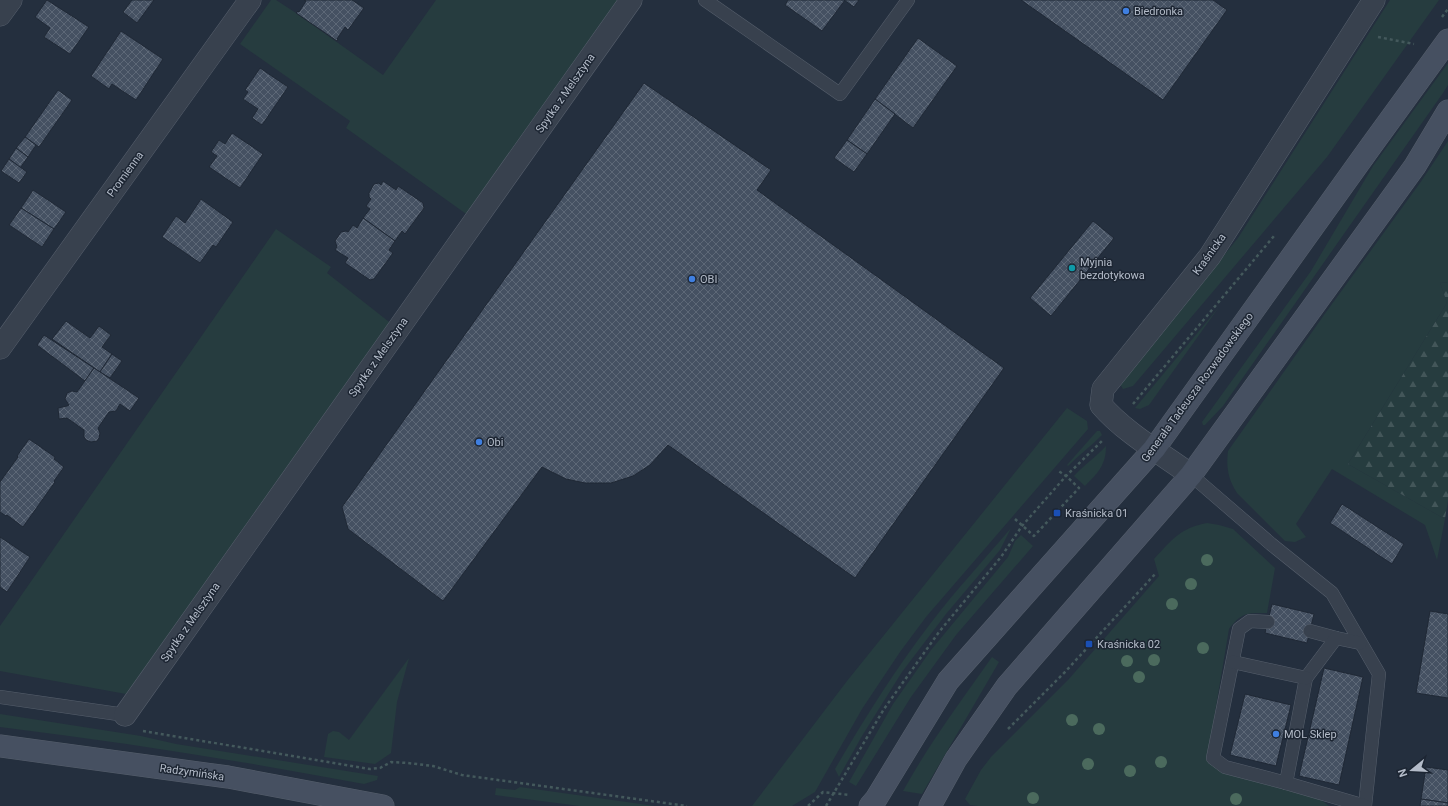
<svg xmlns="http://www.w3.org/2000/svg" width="1448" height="806" font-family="Roboto,sans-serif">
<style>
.green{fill:#263c3f}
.forest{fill:url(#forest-firs)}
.building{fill:url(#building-cross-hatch);stroke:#1f2835}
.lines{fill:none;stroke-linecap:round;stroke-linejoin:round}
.lane-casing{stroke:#565f6c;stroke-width:14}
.street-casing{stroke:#565f6c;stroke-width:23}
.secondary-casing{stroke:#565f6c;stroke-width:23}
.path{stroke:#44595c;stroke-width:2.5;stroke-dasharray:3 3;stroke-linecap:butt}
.lane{stroke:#38414e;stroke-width:13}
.street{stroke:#38414e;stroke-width:22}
.secondary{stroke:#465061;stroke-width:22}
.tree{fill:#4b6a5d}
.shop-dot{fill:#3f7fe0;stroke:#1d2633;stroke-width:1.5}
.culture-dot{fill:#0f9aa8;stroke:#1d2633;stroke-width:1.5}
.transit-dot{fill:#1a4fb4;stroke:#1d2633;stroke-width:1.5}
.labels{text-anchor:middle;stroke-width:3;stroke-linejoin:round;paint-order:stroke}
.poi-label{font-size:11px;fill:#b4bcc9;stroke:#1d2633;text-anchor:start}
.street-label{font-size:11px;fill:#b4bcc9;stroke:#1d2633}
</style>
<defs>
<pattern id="forest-firs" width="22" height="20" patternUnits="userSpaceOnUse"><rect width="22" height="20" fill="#263c3f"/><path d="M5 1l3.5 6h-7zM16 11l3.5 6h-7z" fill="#435659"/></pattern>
<pattern id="building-cross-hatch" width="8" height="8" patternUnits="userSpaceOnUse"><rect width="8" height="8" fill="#455162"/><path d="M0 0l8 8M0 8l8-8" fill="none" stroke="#5d6877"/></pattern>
</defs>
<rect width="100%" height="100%" fill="#242f3e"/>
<g class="green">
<path d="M271 0H276L296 13 383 75 436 0H621L469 216 346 128 350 121 240 44Z"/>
<path d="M1390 0H1439L1327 157 1133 386 1123 389 1120 384 1238 238Z"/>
<path d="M1448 63V85L1443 93 1223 406 1205 425H1203L1202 422 1311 271 1373 166Z"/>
<path d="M1448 141V283L1440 282 1447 303 1348 464 1445 519 1437 560 1425 525 1332 469 1296 524 1306 537 1295 542 1285 541 1237 493C1228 479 1226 467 1228 451L1324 315 1420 183Z"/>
<path d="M276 229 331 267 327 273 393 325 126 694 0 671V626Z"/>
<path d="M1219 307 1149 405 1140 409 1135 408Z"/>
<path d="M1067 408 1087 421 1088 429 926 617 900 652 862 709 815 792 792 806H752L847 681Z"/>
<path d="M1097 431H1100L1102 435C1091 446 1079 455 1068 466L1067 465Z"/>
<path d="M1106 446C1106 465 1098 473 1085 486L1074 476C1084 465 1096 457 1106 446Z"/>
<path d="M1207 523 1219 525 1233 529 1275 568 1267 613C1247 613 1242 612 1229 629L1208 754 1316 796 1329 806H978L970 805 965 799 981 770 991 757 1068 680 1159 576 1154 559C1172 540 1180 528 1207 523Z"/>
<path d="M1011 528 1000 550 946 614 902 672 862 736 839 777 835 769C864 719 895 670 930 624 955 591 984 560 1011 528Z"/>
<path d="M1021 535 1033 546 956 635 911 697 856 786 849 782 893 704 931 650 1008 557 1015 541Z"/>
<path d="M992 657 999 662 922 794 903 791C929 744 961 701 992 657Z"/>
<path d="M409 658 397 702 391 753 375 764 324 757 328 734 333 731 339 732 349 740Z"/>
<path d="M0 714 141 736 176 744 378 776 377 780 364 784C243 761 122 742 0 727Z"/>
<path d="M520 787 655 806H580L495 795 496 788 515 790Z"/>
</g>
<path class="forest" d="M1440 282 1448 283V500L1445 519 1348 464 1447 303Z"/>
<g class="building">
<path d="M47 0 89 27 70 54 44 37 50 28 35 17Z"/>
<path d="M132 0H154L137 23 123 12Z"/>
<path d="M304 0H352L364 8 348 30 345 27 337 39H338L337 41 296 13 298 11 299 12 306 1Z"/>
<path d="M788 0H845L822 31 785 5Z"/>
<path d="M844 0H859L854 7Z"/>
<path d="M1021 0H1213L1227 10 1163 100Z"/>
<path d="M121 31 163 59 136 100 112 84 109 89 91 76Z"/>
<path d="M918 38 957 66 913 128 875 99Z"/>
<path d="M260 68 288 87 262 125 252 118 258 109 243 99 248 92 245 90Z"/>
<path d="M644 83 771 170 757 190 1004 368 855 578 668 445 650 465 633 476 611 483H585L566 479 542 467 443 601 348 529 342 507Z"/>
<path d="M58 90 72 100 39 147 25 137Z"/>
<path d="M875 99 895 114 867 154 847 140Z"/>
<path d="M232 133 263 154 240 188 209 167 217 156 211 152 219 140 225 144Z"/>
<path d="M25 137 36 145 28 157 16 148Z"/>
<path d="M847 140 867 154 854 172 834 158Z"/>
<path d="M16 148 28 157 20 168 9 159Z"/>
<path d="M9 159 27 172 19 183 1 171Z"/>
<path d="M383 181 396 190 398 186 423 203 424 208 405 234 402 231 395 241 363 218 370 209 366 206 371 199 369 197V193L374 184 379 183 381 185Z"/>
<path d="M33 190 66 212 54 229 21 208Z"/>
<path d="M201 199 233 222 216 247 213 245 200 263 162 237 176 216 185 223Z"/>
<path d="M21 208 54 229 42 247 9 225Z"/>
<path d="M363 218 395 241 389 250 393 253 374 279 370 280 345 263 348 258 335 250 337 247 335 241 341 232 346 231 348 232 353 225 357 228Z"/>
<path d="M1093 221 1114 238 1051 316 1030 298Z"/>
<path d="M66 321 90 338 99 326 111 335 102 347 112 354 100 372 52 339Z"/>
<path d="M44 335 94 368 85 381 37 345Z"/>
<path d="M112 354 122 361 110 378 100 372Z"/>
<path d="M94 368 139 398 130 411 120 404 116 411 109 412 98 428 100 433 99 438 97 441 91 442 86 440 84 437V430L67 418 59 419 58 408 67 406 69 405 65 399 67 393 72 391 77 392Z"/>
<path d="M29 439 55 457 54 459 64 467 54 481 55 482 23 527 7 515 6 516 0 512V482L18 457 17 456Z"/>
<path d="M1342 504 1404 544 1392 564 1330 523Z"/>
<path d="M0 537 30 557 7 592 0 587Z"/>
<path d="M1272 604 1314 614 1307 643 1265 633Z"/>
<path d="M1430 611 1448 614V698L1416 693Z"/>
<path d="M1324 668 1363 677 1339 785 1299 776Z"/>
<path d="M1245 694 1291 705 1276 766 1230 755Z"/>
<path d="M1426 767 1448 770V803L1421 799Z"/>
<path d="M1421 799 1448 803V806H1420Z"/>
</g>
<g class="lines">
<g class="lane-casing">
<g id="lane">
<path d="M705 0 840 94 908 0"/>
<path d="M1191 475 1271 544 1332 593 1379 674 1365 806"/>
<path d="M1268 622 1250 621 1239 629 1213 758 1225 767 1286 783"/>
<path d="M1310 631 1336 638"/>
<path d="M1360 643 1336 638 1306 678 1286 783 1365 806"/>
<path d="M1233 662 1306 678"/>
<path d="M0 697 125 715"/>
</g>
</g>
<g class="street-casing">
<g id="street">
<path d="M0 15 11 0"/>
<path d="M0 348 250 0"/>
<path d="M1191 475C1162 454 1124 432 1101 405L1103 389 1210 256 1374 0"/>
<path d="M125 715 631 0"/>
</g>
</g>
<g class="secondary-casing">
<g id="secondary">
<path d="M0 746 228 777 383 806"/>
<path d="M870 806 876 799 948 681 1154 449 1371 146 1448 40"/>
<path d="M930 806 956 759 1007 686 1191 475 1415 166 1448 111"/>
</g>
</g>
<g class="path">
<path d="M1442 17 1448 9"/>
<path d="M1378 37 1414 44"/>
<path d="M1133 404 1274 236"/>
<path d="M1015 519 1034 536 1079 488 1066 476 1057 470"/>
<path d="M1008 729 1065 672 1156 573"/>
<path d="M143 731 370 769 380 768 391 762 408 763 433 766 462 775 687 806"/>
<path d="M808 806 823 792 850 795"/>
<path d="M826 806 884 709 939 632 1001 557 1022 526 1066 476 1103 440"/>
</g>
<use href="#lane" class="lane"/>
<use href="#street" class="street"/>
<use href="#secondary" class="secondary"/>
</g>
<g class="tree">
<circle cx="1207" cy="560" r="6"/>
<circle cx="1191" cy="584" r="6"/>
<circle cx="1172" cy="604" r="6"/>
<circle cx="1203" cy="648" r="6"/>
<circle cx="1154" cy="660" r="6"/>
<circle cx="1127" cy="661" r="6"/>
<circle cx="1139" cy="677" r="6"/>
<circle cx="1072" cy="720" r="6"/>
<circle cx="1099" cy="729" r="6"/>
<circle cx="1161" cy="762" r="6"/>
<circle cx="1088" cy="764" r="6"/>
<circle cx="1130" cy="771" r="6"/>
<circle cx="1033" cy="798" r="6"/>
<circle cx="1236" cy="799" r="6"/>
</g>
<g class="shop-dot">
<circle cx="1126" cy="11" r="4"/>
<circle cx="692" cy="279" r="4"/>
<circle cx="479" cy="442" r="4"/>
<circle cx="1276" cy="734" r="4"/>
</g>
<circle class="culture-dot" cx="1072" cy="268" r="4"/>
<g class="transit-dot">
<rect x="1053" y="509" width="8" height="8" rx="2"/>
<rect x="1085" y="640" width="8" height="8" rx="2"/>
</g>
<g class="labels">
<g class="poi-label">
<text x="1134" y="15">Biedronka</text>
<text x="1080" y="266">Myjnia<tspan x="1080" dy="13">bezdotykowa</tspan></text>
<text x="700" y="283">OBI</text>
<text x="487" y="446">Obi</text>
<text x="1065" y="517">Kraśnicka 01</text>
<text x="1097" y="648">Kraśnicka 02</text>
<text x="1284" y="738">MOL Sklep</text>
</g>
<g class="street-label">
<text transform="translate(565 93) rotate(-55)" y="4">Spytka z Melsztyna</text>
<text transform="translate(125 174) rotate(-54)" y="4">Promienna</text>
<text transform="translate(1209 254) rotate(-54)" y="4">Kraśnicka</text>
<text transform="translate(378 357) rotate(-55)" y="4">Spytka z Melsztyna</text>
<text transform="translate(1197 387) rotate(-54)" y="4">Generała Tadeusza Rozwadowskiego</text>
<text transform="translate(190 622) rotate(-55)" y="4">Spytka z Melsztyna</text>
<text transform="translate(192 772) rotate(8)" y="4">Radzymińska</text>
</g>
</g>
<g transform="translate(1412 770) rotate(252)" stroke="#1d2633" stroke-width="3" paint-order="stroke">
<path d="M0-3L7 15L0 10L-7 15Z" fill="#b4bcc9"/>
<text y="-6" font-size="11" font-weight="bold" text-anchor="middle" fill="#b4bcc9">N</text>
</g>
</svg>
